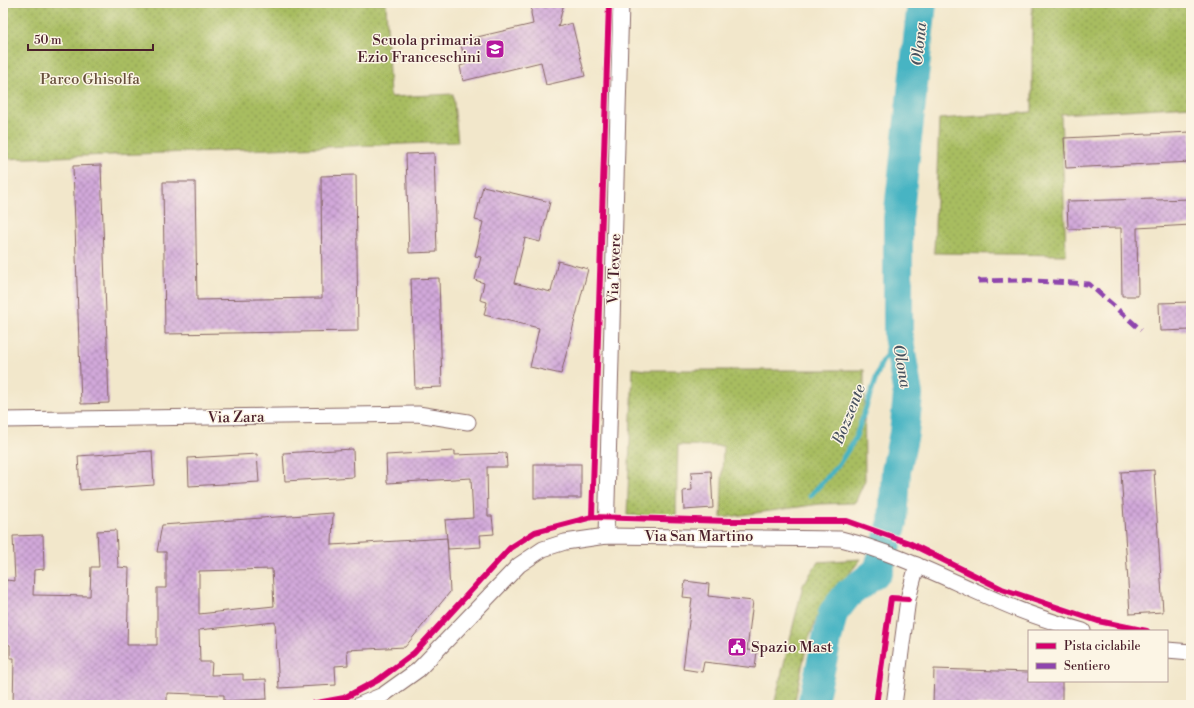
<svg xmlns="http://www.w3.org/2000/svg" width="1194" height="708" font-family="'Libre Bodoni',serif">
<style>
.grass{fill:url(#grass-dots);stroke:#796e46}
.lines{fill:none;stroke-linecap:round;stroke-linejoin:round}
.stream{stroke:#47b4c3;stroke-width:5}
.river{stroke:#47b4c3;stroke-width:30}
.building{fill:url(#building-cross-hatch);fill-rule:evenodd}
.minor-casing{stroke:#856563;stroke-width:17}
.minor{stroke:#fff;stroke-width:15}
.quiet{stroke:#8e44ad;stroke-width:5;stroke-dasharray:10 5;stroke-linecap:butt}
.cycleway-casing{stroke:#fcf5e5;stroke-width:8}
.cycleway{stroke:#d6006c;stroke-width:6}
.labels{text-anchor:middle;stroke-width:3;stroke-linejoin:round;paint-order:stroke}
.poi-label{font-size:15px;fill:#4a1f2b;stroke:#fcf5e5;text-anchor:end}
.park-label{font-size:15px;fill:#664e3b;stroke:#fcf5e5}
.street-label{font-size:15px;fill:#4a1f2b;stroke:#fcf5e5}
.water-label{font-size:16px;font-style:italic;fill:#495360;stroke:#fcf5e5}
</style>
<defs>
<pattern id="grass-dots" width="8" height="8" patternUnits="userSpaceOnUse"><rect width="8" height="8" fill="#a8bd61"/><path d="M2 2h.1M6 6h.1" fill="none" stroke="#8b9950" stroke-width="1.8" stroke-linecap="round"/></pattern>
<pattern id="building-cross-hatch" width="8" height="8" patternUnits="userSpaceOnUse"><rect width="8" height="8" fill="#d2a9da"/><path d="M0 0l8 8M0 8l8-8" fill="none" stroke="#ac89b1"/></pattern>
</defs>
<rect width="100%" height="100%" fill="#fcf5e5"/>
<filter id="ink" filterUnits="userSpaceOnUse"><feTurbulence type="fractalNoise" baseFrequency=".025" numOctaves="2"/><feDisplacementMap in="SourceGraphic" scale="8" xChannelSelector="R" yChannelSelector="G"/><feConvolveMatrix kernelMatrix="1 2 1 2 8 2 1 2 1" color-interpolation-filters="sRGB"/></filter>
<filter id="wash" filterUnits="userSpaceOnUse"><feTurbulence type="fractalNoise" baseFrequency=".012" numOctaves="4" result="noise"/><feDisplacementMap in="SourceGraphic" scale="16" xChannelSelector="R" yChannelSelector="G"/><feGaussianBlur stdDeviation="0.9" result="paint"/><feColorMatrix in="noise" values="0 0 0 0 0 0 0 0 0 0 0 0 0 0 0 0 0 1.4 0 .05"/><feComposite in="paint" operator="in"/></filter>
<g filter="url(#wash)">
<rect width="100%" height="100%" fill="#f2e7cb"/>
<g class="grass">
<path d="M3 3H386L390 97 453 94 458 142 3 159Z"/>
<path d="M1032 3H1191V106L1061 114 1066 255 934 253 939 119 1032 112Z"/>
<path d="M633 368 645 370H864L865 480 855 503 820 504 721 518 723 446 678 445 676 517 627 515Z"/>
<path d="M861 559 819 612 807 644 794 705H774L803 585 818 562Z"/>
</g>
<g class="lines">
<path class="stream" d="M810 496 839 464 855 439 881 364 898 335"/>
<path class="river" d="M812 705 833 613 848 594 878 571 893 522 896 471 904 433 908 395 898 335V219L922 3"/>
</g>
<g id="blocks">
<g class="building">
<path d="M532 3H564L558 27 572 23 585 76 546 85 541 62 463 81 460 66 466 64 460 41 533 24 531 13Z"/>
<path d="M1191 132V162L1066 168 1064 138Z"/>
<path d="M434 153 437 252 409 253 406 154Z"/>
<path d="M101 165 109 403 81 404 73 166Z"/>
<path d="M356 175 358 331 165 334 163 182H195L197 300 322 298 321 176Z"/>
<path d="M483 186 550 202 540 242 525 238 514 283 551 292 558 261 588 269 561 374 530 367 539 328 484 315 487 302 480 300 484 283 475 280 481 257 475 256 483 222 475 220Z"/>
<path d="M1156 199V200L1191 199V225L1137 228 1138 296H1122L1121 228 1068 229 1067 201Z"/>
<path d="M439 278 442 387 415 388 411 279Z"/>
<path d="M1191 302V330L1160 331 1159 303Z"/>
<path d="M353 449 354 477 285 481 283 453Z"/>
<path d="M152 451 154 485 80 490 78 456Z"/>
<path d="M455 451V455L506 453 507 467H487L488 516H492L494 534 480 535 481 547 448 549 445 520 473 518 471 478 387 483 386 455Z"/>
<path d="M257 454 259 482 189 486 188 458Z"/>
<rect x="534" y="464" width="47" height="34"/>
<path d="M1154 470 1163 612 1130 614 1121 472Z"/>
<path d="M711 471 713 508 684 510 683 491 692 490 691 472Z"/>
<path d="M333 513 332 545 447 538 450 592 405 647 347 650 348 665 335 666 336 685 279 688 275 622 199 630 200 662H212L211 675 243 674V680L266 679 267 699 224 701V695L167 693V705H13L14 658H10V645L4 643 6 580 15 581 13 536 43 535 44 569 34 570 33 595 90 596 91 567H99L97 531 116 530 118 567 129 568 127 645H157V588H166V552H157L162 525ZM272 569 274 606 199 614V571Z"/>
<path d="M685 581 709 584 708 596 753 601 747 650 757 651 755 668 704 662 702 672 683 669 692 598 683 597Z"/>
<path d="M934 669 1029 672V681H1062V705H933Z"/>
</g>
</g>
</g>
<g filter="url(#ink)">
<use href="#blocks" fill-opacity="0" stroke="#856563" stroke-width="1"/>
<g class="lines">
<g class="minor-casing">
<g id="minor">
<path d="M3 420 418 414 468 422"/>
<path d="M606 536 621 3"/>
<path d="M1167 650 1191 652"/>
<path d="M359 705 383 695 418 670 519 565 543 549 565 542 606 536 841 539C898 553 950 581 1005 604 1030 615 1056 623 1083 631"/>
<path d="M894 705 908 599 917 565"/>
</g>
</g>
<use href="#minor" class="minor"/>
<path class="quiet" d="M978 281 1018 280 1089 284 1141 330"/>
<g class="cycleway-casing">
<g id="cycleway">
<path d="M592 517 609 3"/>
<path d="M306 705 344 698 378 680 414 653 510 548 535 532 592 517 729 521H847L909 543 1002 589 1098 621 1147 631"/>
<path d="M876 705 891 598 908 599"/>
</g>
</g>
<use href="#cycleway" class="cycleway"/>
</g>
</g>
<defs>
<g id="school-square" transform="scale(1)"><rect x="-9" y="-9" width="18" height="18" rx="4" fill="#b5179e" stroke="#fcf5e5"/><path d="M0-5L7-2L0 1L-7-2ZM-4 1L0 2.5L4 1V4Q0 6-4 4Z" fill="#fff"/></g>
<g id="civic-square" transform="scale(1)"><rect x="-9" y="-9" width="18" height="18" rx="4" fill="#b5179e" stroke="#fcf5e5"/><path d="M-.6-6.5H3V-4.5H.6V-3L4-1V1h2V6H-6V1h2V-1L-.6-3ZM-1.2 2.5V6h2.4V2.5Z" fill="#fff"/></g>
</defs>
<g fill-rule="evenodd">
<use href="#school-square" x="495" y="49"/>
<use href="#civic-square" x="737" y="647"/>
</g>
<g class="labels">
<g class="poi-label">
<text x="481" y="45">Scuola primaria<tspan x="481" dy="17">Ezio Franceschini</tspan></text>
<text x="751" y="652" text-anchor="start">Spazio Mast</text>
</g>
<g class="park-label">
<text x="90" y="84">Parco Ghisolfa</text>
</g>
<g class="street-label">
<text transform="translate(614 269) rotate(-88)" y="5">Via Tevere</text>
<text transform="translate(236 417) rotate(-1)" y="5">Via Zara</text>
<text x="699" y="541">Via San Martino</text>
</g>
<g class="water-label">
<text transform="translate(918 44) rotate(-84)" y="6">Olona</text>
<text transform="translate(903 366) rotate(80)" y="6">Olona</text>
<text transform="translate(848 414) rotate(-68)" y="6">Bozzente</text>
</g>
</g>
<rect width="1194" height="708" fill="none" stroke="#fcf5e5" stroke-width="16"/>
<rect x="1028" y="630" width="140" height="52" fill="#fcf5e5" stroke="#b59f9b"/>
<rect x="1036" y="643" width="20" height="6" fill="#d6006c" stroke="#b59f9b"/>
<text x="1064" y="650" font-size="12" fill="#4a1f2b">Pista ciclabile</text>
<rect x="1036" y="663" width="20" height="6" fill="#8e44ad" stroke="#b59f9b"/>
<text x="1064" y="670" font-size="12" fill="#4a1f2b">Sentiero</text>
<path d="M28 44v6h125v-6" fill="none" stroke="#4a1f2b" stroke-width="2"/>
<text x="34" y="44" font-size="12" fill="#4a1f2b" stroke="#fcf5e5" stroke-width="3" paint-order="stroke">50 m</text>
</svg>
